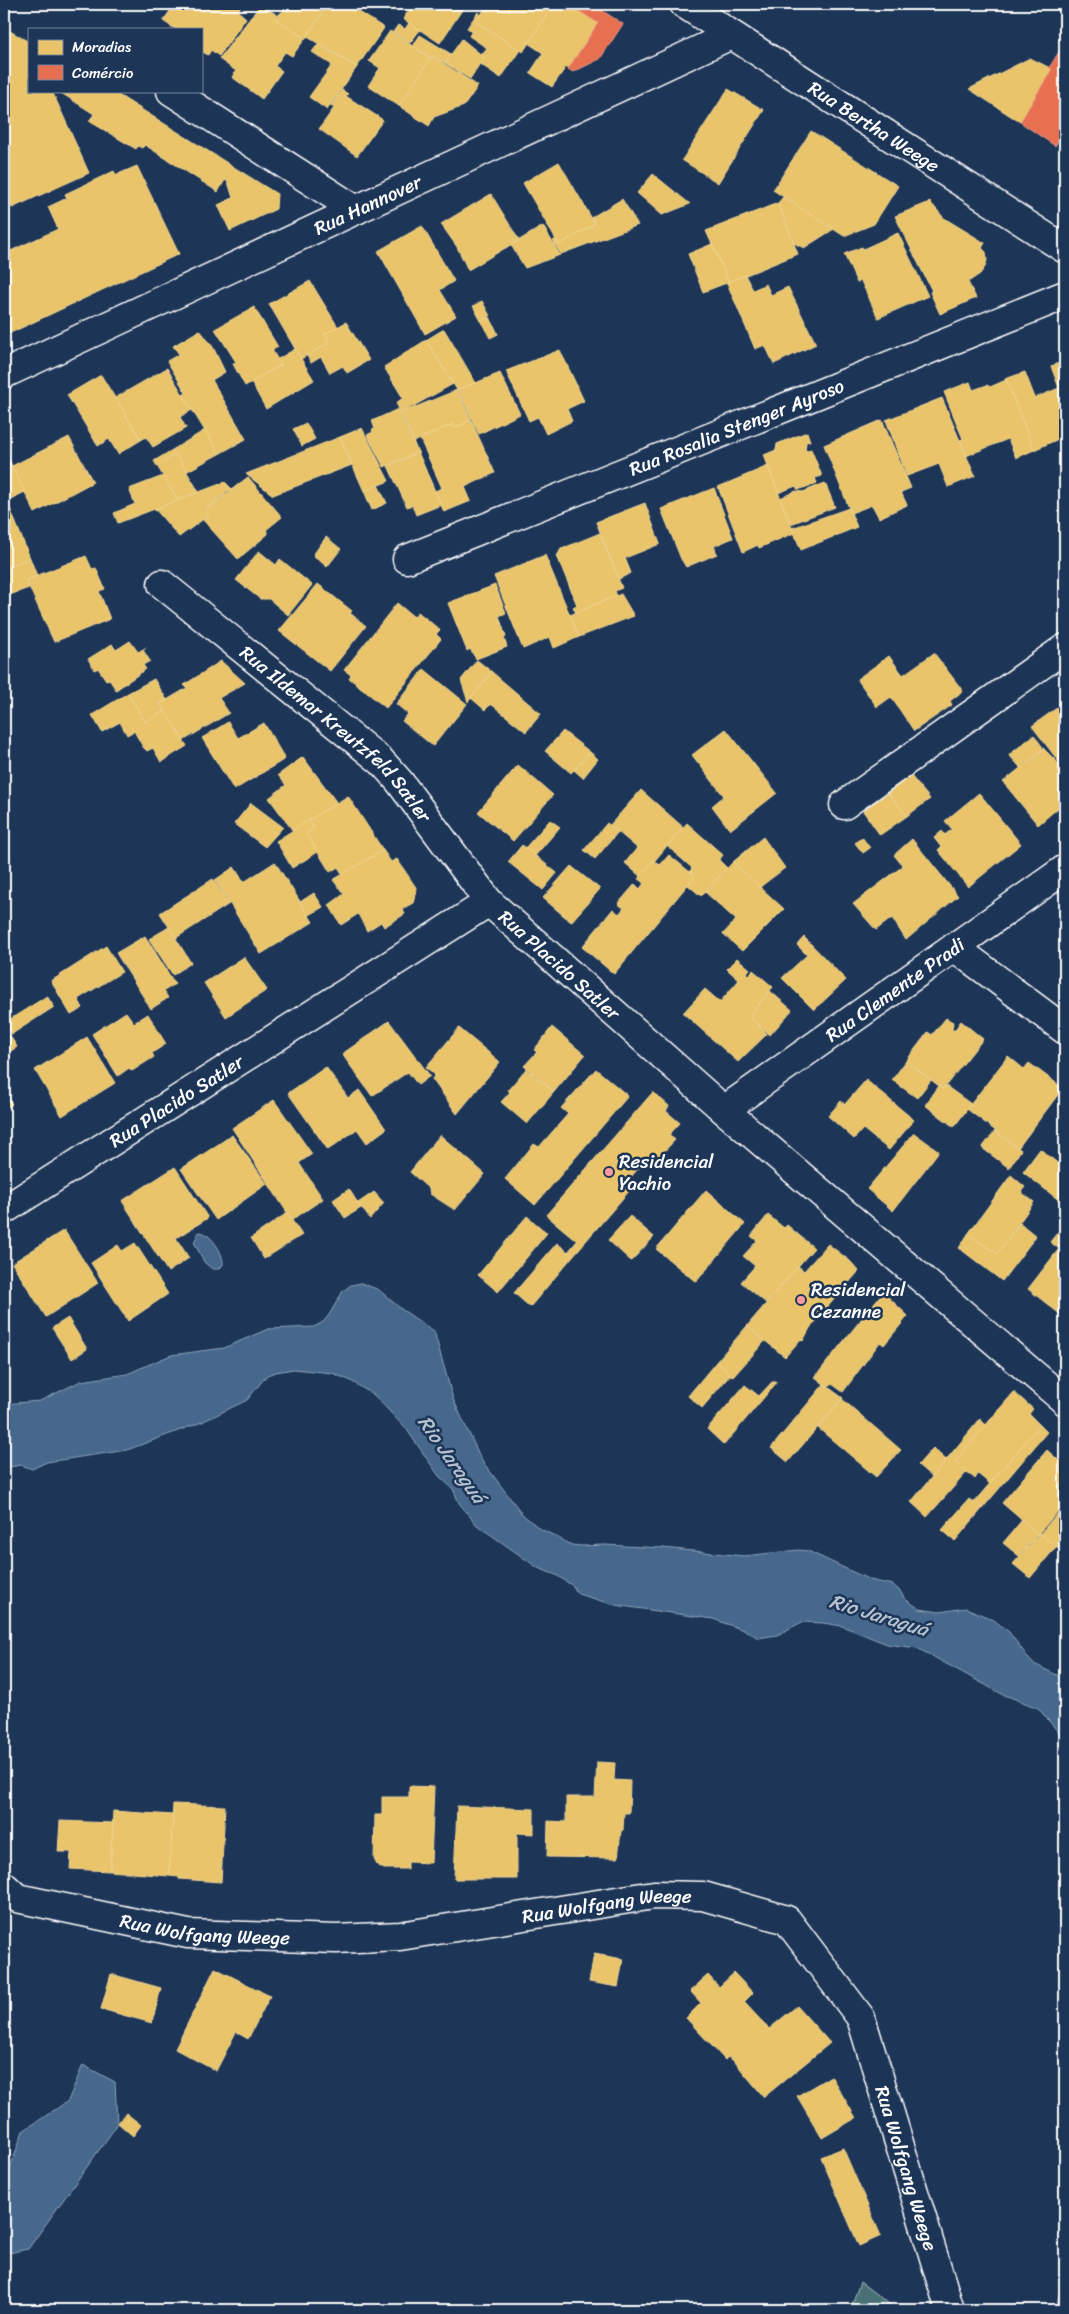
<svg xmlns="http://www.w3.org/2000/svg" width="1069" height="2314" font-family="Sriracha,sans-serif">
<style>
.green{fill:#497175;stroke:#a4b8ba}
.water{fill:#45688c;stroke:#8fa4ba}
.homes{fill:#e9c46a;stroke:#f0d697}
.shops{fill:#e76f51;stroke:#ee9a85}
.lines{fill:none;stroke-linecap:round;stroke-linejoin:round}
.minor-casing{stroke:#fff;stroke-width:31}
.major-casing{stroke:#fff;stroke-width:31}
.minor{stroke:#1d3557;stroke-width:28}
.major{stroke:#1d3557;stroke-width:28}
.poi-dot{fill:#ff9aa2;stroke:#1d3557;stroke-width:2}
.labels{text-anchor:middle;stroke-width:5;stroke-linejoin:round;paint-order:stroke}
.street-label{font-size:19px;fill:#fff;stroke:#1d3557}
.poi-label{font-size:19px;fill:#fff;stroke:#1d3557;text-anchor:start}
.water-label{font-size:20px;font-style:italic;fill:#b5c3d1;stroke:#1d3557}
</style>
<rect width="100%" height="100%" fill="#1d3557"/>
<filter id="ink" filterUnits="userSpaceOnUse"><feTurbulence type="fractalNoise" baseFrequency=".02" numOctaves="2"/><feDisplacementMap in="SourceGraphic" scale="10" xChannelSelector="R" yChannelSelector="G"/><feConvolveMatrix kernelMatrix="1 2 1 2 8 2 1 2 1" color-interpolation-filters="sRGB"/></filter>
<g filter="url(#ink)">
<g class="green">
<path d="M4 1845 7 2015 4 2022Z"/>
<path d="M860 2282 897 2310H850Z"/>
</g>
<g class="water">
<path d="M199 1232C211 1233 224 1253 223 1265L219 1269H212L204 1262 194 1242Z"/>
<path d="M361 1283 379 1290 401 1309 434 1331 453 1399 482 1461 523 1515 539 1528 572 1545 581 1546 605 1545 663 1548 744 1556 799 1550 808 1551 870 1580 893 1585 900 1591 905 1599 920 1609 939 1612 966 1608 994 1620 1009 1632 1032 1663 1065 1679V1740L1038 1708 1002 1694 917 1648 887 1644 842 1626 823 1623 802 1622 777 1635 758 1638 749 1632 713 1619 615 1605 578 1594 573 1586 556 1575 538 1568 477 1525 459 1503 453 1489 439 1476 407 1430 374 1395 349 1380 332 1373 294 1369 276 1372 267 1375 247 1400 202 1422 127 1450 47 1462 32 1469 21 1465 4 1468V1404L40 1401 81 1381 127 1374 171 1355 224 1348 268 1329 314 1327 323 1322 329 1315 343 1291 351 1285Z"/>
<path d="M83 2065 115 2082 117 2125 28 2249 4 2254V2174L9 2171 23 2131 68 2101Z"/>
<path d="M1065 2263V2310H1056Z"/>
</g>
<g class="homes">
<path d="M175 4H242L238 11 246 18 219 56 211 50 208 55 201 51V29H175L163 21Z"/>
<path d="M261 4 277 15 275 18 305 39 292 56 285 52 275 66 282 71 262 99 232 77 236 71 219 59Z"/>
<path d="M302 4 324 10 305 39 275 18 285 9Z"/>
<path d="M329 4H347L384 28 357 67 306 36Z"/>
<path d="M413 4H466L440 43 403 19Z"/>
<path d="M488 4H554L523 52 476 22Z"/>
<path d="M554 4H568L598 23 568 69 566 67 552 87 530 73 543 53 528 43Z"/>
<path d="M478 12 481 15 476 22 520 50 501 78 480 64 484 57 481 55 487 48 469 36 472 31 467 28Z"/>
<path d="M409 23 420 30 410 43 393 32 398 25 405 29Z"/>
<path d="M10 31 29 42V91H52L89 173 12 208 4 191V35Z"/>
<path d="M390 31 431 58 399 106 368 86 380 68 369 61Z"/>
<path d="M420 35 451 54 445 63 432 56 431 58 413 46Z"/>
<path d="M462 39 484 57 470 79 445 63Z"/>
<path d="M318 44 357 67 327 110 309 97 332 65 312 52Z"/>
<path d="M432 56 478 86 464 106 434 117 429 126 399 106Z"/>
<path d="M1030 58 1052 69 1020 122 969 89Z"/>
<path d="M728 89 764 110 718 183 682 160Z"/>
<path d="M342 90 348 94 346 96 383 120 357 156 319 129 334 108 331 106Z"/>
<path d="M58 91H112L277 194 276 209 230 231 218 205 233 198 228 182 225 180 218 192 145 145 142 148 138 146 136 149 89 121 94 114Z"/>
<path d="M811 131 898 186 874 224 844 236 773 190Z"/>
<path d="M559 162 595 224 559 245 523 183Z"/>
<path d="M137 166 179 254 4 336V254L58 229 48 207 67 198 65 194 114 171 116 175Z"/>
<path d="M653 174 690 204 662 215 637 193Z"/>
<path d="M491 194 519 240 468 270 457 247 441 224Z"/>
<path d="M783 197 834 229 804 248 794 243 778 203Z"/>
<path d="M622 199 638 225 561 254 553 241 556 239 559 245 595 224 592 217Z"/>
<path d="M930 202 944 218 985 243 982 248 986 252 987 260 985 267 980 274 968 282 976 298 940 314 930 292 932 291 895 216Z"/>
<path d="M778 203 798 254 729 282 706 231Z"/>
<path d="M422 226 454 281 440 290 456 316 425 334 378 251Z"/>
<path d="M543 226 560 255 525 268 511 245Z"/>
<path d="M898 233 928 296 878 318 861 281 857 283 844 254 862 247 863 249Z"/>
<path d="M712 244 729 282 703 292 688 254Z"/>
<path d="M745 275 753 290 766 284 771 295 788 287 816 344 774 364 765 345 755 349 727 283Z"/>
<path d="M310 281 338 327 325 334 330 342 301 359 269 304Z"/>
<path d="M482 301 490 316 481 321 473 306Z"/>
<path d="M254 307 278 347 272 350 281 365 245 386 233 364 236 362 215 329Z"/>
<path d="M490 317 498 334 490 338 481 321Z"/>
<path d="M346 322 369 360 347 373 343 366 330 373 321 357 311 363 307 356 330 342 325 334Z"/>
<path d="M444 329 476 383 457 390 426 340Z"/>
<path d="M200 330 213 347 225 372 212 380 246 439 219 454 183 395 186 393 167 361 179 354 173 346Z"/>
<path d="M426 340 453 384 401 413 396 403 403 398 384 367Z"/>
<path d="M295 349 314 380 266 409 251 382 281 365 278 359Z"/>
<path d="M560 350 584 401 567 409 572 421 546 434 538 417 529 421 506 371Z"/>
<path d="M1065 361V436L1034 450 1005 379 1025 372 1035 398 1059 388 1051 366Z"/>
<path d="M167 368 192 410 180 417 186 428 153 447 146 437 141 440 115 398Z"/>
<path d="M500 373 520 414 479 434 458 390Z"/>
<path d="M101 375 141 440 118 454 109 439 98 446 67 395Z"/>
<path d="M1006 380 1034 450 1016 458 1008 439 966 456 960 440 963 439 944 392 970 382 973 390 987 385 990 387Z"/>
<path d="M457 390 471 420 455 428 453 424 414 442 401 413Z"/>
<path d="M942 398 975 476 948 487 939 464 907 476 886 420Z"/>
<path d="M398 409 418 452 384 467 367 435 373 432 372 430 375 429 372 421Z"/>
<path d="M471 420 495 473 465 487 471 501 444 512 435 491 442 488 420 439 453 424 455 428Z"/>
<path d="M882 420 911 488 901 492 907 505 879 518 872 505 851 513 824 445Z"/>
<path d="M306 423 315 439 302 446 293 429Z"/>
<path d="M362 428 389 481 364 491 340 437Z"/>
<path d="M205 430 219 454 186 472 176 454 157 466 154 461Z"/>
<path d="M807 432 810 441 806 442 805 451 811 449 822 476 815 478 817 483 798 490 796 486 778 493 764 455 776 450 777 444Z"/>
<path d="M69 437 93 482 35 513 12 466Z"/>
<path d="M340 437 352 465 273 495 246 474Z"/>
<path d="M4 450 25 492 4 502Z"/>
<path d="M418 452 441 505 416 515 412 505 407 507 388 466Z"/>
<path d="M176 454 199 492 178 500 157 466Z"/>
<path d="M768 466 794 533 759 548 758 545 743 552 718 487Z"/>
<path d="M163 476 178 500 118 523 114 513 135 504 129 489Z"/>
<path d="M248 477 282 517 266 530 268 534 238 559 203 520 209 515 205 510Z"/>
<path d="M225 482 233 490H229L205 510 209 515 179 537 155 509Z"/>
<path d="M825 483 835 507 791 524 780 498 796 491 803 492Z"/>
<path d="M378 485 387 503 372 510 364 491Z"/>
<path d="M714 488 733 538 714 546 717 554 686 567 681 559 661 509Z"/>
<path d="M645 503 660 544 625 558 631 573 619 579 596 522Z"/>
<path d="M9 506 30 558 4 568V508Z"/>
<path d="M849 508 857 527 801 550 792 528Z"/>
<path d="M600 533 622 588 615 591 617 596 576 613 573 607 577 605 557 556 561 549Z"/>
<path d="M326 537 341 549 327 567 313 555Z"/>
<path d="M259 551 276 565 280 559 312 585 288 615 269 599H260L236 580Z"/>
<path d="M545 555 579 637 554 648 550 637 523 649 494 576Z"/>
<path d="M86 556 92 569 96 568 105 589 99 591 110 619 54 642 26 580Z"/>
<path d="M30 558 37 576 26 580 29 588 4 597V568Z"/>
<path d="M318 584 352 611 350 613 366 626 330 671 279 631Z"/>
<path d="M495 585 506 613 499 616 506 637 504 638 507 647 476 659 470 649 467 651 448 603Z"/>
<path d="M621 594 634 616 579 637 570 615Z"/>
<path d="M397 603 414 617 418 612 440 630 436 634 441 639 386 708 349 678 351 675 344 670Z"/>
<path d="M130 641 138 652 147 647 143 650 150 661 143 665 146 669 116 690 109 679 106 680 98 668 95 670 88 659 112 644 116 650Z"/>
<path d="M934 653 963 691 950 701 952 705 914 731 891 697 877 707 857 679 889 656 903 675Z"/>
<path d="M477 660 492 672 468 702 461 680Z"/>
<path d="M221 661 245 683 219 698 229 713 183 741 160 704 187 688 184 685Z"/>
<path d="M424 669 467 704 433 746 402 721 408 714 396 704Z"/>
<path d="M492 672 541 714 526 732 491 704 485 710 471 698Z"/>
<path d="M154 679 167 700 160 704 165 711 145 722 128 693Z"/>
<path d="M128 693 145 722 165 711 187 746 161 762 153 748 147 751 143 747 134 731 127 735 120 722 102 732 92 715Z"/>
<path d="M1065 702V758L1059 762 1032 726Z"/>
<path d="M228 722 238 738 264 723 285 759 234 790 202 738Z"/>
<path d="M726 729 777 793 730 830 712 806 724 796 692 755Z"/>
<path d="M563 731 590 752 571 773 545 751Z"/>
<path d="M1034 735 1044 749 1020 767 1009 755Z"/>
<path d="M1044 749 1065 770V802L1038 825 1003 782Z"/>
<path d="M590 752 598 759 583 778 574 770Z"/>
<path d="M303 757 337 803 293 831 269 798 286 785 278 775Z"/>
<path d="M518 765 553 795 513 841 478 812Z"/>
<path d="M911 776 930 799 907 816 888 793Z"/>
<path d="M641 790 683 827 641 877 625 863 637 848 610 825Z"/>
<path d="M888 793 907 816 880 835 863 811Z"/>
<path d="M979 793 1021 844 968 887 938 850 941 847 934 838 942 831 945 835 952 829 945 821Z"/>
<path d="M348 796 383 850 343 875 338 867 330 872 306 833 314 828 309 820Z"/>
<path d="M251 803 283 827 265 847 234 824Z"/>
<path d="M309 820 314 828 306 833 318 852 292 868 276 841Z"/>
<path d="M550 820 560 827 535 856 525 848Z"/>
<path d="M607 823 618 832 595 859 584 850Z"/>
<path d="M687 823 723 855 719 860 727 868 701 896 688 885 695 876 690 871 692 868 667 846Z"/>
<path d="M763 837 785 868 760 887 733 862Z"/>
<path d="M862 837 870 848 863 853 855 843Z"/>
<path d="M912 839 958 896 906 940 892 918 876 930 853 904 903 866 894 855Z"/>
<path d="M522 845 557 873 543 890 508 862Z"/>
<path d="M383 850 391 862 397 859 417 889 413 903 402 909 405 914 384 927 381 922 367 931 358 914 341 925 329 905 344 894 333 880Z"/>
<path d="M669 855 695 876 614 974 582 947 613 909 619 914 624 908 618 904 635 884 640 889 644 883 638 879 654 860 660 865Z"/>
<path d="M275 862 313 922 261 954 215 880 234 867 244 882Z"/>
<path d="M733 862 784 909 742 951 723 934 736 920 705 892Z"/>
<path d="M571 866 600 889 571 922 543 898Z"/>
<path d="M213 879 229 904 176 938 160 913Z"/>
<path d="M314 893 323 907 308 916 300 902Z"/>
<path d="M169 927 191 963 173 975 149 939Z"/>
<path d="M145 936 175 984 164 991 168 998 151 1009 116 953Z"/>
<path d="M804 937 846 980 814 1010 782 978 807 955 797 945Z"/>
<path d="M106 946 122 972 78 999 83 1008 71 1015 51 981Z"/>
<path d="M244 957 267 990 226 1017 204 983Z"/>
<path d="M737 958 750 969 746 973 749 975 753 970 773 987 749 1016 767 1034 738 1062 683 1013 705 989 720 1002 739 980 727 969Z"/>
<path d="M770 991 792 1010 770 1035 749 1016Z"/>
<path d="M47 996 54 1007 12 1034 4 1023Z"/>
<path d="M126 1012 134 1023 148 1014 166 1044 152 1053 154 1057 132 1071 129 1068 118 1076 92 1034Z"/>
<path d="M946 1018 953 1022 952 1029 954 1031 961 1021 983 1039 943 1089 906 1061 928 1032 932 1035Z"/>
<path d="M389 1021 430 1076 418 1085 408 1072 372 1096 342 1054Z"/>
<path d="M4 1026 17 1047 6 1054 11 1062 6 1066 4 1063Z"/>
<path d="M552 1027 585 1055 554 1092 524 1066 537 1052 534 1050Z"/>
<path d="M459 1028 500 1062 457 1114 432 1079 435 1075 426 1067Z"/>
<path d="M87 1037 115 1083 62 1116 35 1070Z"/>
<path d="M1008 1056 1024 1069 1029 1063 1063 1088 1018 1148 967 1109Z"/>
<path d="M906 1061 931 1080 917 1098 892 1080Z"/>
<path d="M326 1067 348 1098 359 1090 386 1129 367 1143 357 1129 328 1150 288 1093Z"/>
<path d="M526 1069 554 1092 527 1124 501 1102 510 1092 508 1090Z"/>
<path d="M596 1069 628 1096 535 1205 505 1179 534 1144 539 1147 568 1114 561 1108Z"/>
<path d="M866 1080 914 1120 889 1150 863 1129 854 1139 828 1116 841 1101 845 1104Z"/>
<path d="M939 1086 943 1089 946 1086 971 1104 954 1127 925 1105Z"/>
<path d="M4 1091 12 1104 4 1110Z"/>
<path d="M653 1092 669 1106 666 1111 680 1123 669 1135 675 1140 650 1166 645 1161 630 1178 636 1183 573 1256 568 1252 577 1241 546 1215Z"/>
<path d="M274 1100 312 1154 299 1163 323 1199 292 1220 232 1128Z"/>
<path d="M995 1131 1021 1150 1009 1168 982 1148Z"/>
<path d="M914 1133 939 1151 893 1211 867 1189Z"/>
<path d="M232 1135 267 1184 216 1220 181 1169Z"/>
<path d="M440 1135 485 1174 455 1210 430 1194 429 1189 410 1172Z"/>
<path d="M1040 1149 1065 1169V1205L1023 1172Z"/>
<path d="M175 1167 208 1218 176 1238 189 1258 168 1272 122 1201Z"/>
<path d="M1011 1175 1025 1187 1021 1192 1034 1202 997 1254 968 1234Z"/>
<path d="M349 1189 361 1208 345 1218 333 1200Z"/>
<path d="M706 1190 745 1224 696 1282 656 1249Z"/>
<path d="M374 1192 384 1203 370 1219 358 1203Z"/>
<path d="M287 1213 302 1235 264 1259 251 1238Z"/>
<path d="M768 1215 784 1228 787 1225 814 1248 766 1303 741 1282 755 1266 743 1256 757 1241 751 1236Z"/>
<path d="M527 1216 547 1233 498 1292 478 1275Z"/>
<path d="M630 1216 654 1237 631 1261 608 1240Z"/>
<path d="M1020 1223 1036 1236 1002 1281 959 1248 968 1234 997 1254Z"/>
<path d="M1065 1223V1253L1050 1242Z"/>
<path d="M64 1230 98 1283 46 1317 12 1263Z"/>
<path d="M135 1243 168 1294 128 1321 91 1263 118 1245 122 1251Z"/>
<path d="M557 1243 573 1256 530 1307 514 1293Z"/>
<path d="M828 1244 850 1261 859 1271 846 1286 847 1289 836 1297 810 1328 803 1341 801 1339 785 1357 747 1326 798 1266 804 1271Z"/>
<path d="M1058 1250 1065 1256V1318L1028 1289Z"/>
<path d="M883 1292 908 1316 884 1345 880 1342 843 1392 832 1384 828 1387 815 1377Z"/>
<path d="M68 1318 87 1349 72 1359 52 1328Z"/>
<path d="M747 1326 765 1341 733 1377 716 1362Z"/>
<path d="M716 1362 731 1374 702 1408 688 1396Z"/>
<path d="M772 1382H777L724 1445 707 1429 745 1385 759 1396Z"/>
<path d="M824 1384 843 1398 788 1462 771 1448Z"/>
<path d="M1014 1392 1033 1409 1029 1414 1040 1425 990 1484 978 1474 975 1479 955 1461Z"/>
<path d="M842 1399 901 1450 876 1477 818 1428Z"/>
<path d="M980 1419 986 1425 955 1461 967 1472 927 1517 911 1502Z"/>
<path d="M1040 1425 1047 1432 982 1509 974 1502Z"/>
<path d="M933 1448 946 1460 932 1477 918 1465Z"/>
<path d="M1047 1450 1065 1466V1503L1038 1534 1002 1503Z"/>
<path d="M969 1499 982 1509 955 1541 942 1530Z"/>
<path d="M1065 1505V1553L1040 1534Z"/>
<path d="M1022 1520 1038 1534 1019 1556 1003 1543Z"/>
<path d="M1040 1533 1056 1547 1030 1578 1013 1564Z"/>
<path d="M597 1762 615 1763 614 1780 630 1781 629 1813H624L623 1830 621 1831 618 1858 547 1857 548 1821 566 1822V1797H595Z"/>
<path d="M409 1786 434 1787 431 1863 408 1862V1869H384L377 1865 374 1859 375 1815H382V1797H409Z"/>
<path d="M173 1804 225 1806 221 1882 179 1879V1877L169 1876Z"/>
<path d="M457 1806 534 1809V1834L517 1833V1879H454Z"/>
<path d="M113 1811 173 1815 169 1876 110 1871Z"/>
<path d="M60 1821 113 1823 110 1871 70 1869 71 1852H58Z"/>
<path d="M594 1954 623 1959 618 1987 589 1982Z"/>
<path d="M215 1968 270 1996 248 2039 236 2032 216 2071 175 2049Z"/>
<path d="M734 1973 753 1993 744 2002 769 2029 797 2006 830 2043 764 2097 734 2061 728 2057 725 2060 686 2018 701 2003 690 1991 708 1975 719 1987Z"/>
<path d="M111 1974 161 1988 152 2023 101 2009Z"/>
<path d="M831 2076 856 2118 822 2138 797 2096Z"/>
<path d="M126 2113 141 2125 133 2136 118 2123Z"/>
<path d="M843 2148 881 2236 859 2246 821 2157Z"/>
</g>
<g class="shops">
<path d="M568 4H592L623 24 600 59 573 72 568 69 598 23Z"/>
<path d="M1062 47 1065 49V129L1055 146 1020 122 1052 69 1049 68Z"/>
</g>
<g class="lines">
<g class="minor-casing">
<g id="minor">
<path d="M171 91 356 210"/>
<path id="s1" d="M4 374 731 35"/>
<path id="s2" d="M407 559 1065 295"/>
<path id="s3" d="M162 584 381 761 399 781 489 902"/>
<path d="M844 805 1065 648"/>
<path d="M954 947 1065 1030"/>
<path id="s4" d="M724 1110 1065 869"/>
<path id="s5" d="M4 1210 489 902 724 1110 1065 1401"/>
<path id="s6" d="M4 1886 17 1898 188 1934 336 1939 400 1936 654 1895 703 1896 787 1920 861 2018 950 2310"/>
</g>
</g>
<g class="major-casing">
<g id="major">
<path id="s7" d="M684 4 1065 249"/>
</g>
</g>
<use href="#minor" class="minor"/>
<use href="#major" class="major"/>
</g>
</g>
<g class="poi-dot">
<circle cx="609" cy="1172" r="5"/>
<circle cx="801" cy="1300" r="5"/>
</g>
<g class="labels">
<g class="street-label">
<text dy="7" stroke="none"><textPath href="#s7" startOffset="226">Rua Bertha Weege</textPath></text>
<text dy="7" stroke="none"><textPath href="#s1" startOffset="401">Rua Hannover</textPath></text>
<text dy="7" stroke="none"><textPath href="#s2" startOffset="355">Rua Rosalia Stenger Ayroso</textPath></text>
<text dy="7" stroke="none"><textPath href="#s3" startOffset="230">Rua Ildemar Kreutzfeld Satler</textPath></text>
<text dy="7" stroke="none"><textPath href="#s5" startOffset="669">Rua Placido Satler</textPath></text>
<text dy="7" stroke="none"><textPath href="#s4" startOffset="209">Rua Clemente Pradi</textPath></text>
<text dy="7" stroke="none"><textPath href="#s5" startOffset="204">Rua Placido Satler</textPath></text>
<text dy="7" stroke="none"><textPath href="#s6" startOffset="614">Rua Wolfgang Weege</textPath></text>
<text dy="7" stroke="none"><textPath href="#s6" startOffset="209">Rua Wolfgang Weege</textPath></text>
<text dy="7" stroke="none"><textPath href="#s6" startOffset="1078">Rua Wolfgang Weege</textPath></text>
</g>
<g class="poi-label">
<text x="619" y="1168">Residencial<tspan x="619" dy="22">Yachio</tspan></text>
<text x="811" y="1296">Residencial<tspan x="811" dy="22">Cezanne</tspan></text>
</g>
<g class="water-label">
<text transform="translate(452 1459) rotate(55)" y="7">Rio Jaraguá</text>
<text transform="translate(879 1615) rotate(17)" y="7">Rio Jaraguá</text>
</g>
</g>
<rect width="1069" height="2314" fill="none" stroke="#1d3557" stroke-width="20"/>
<rect x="10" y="10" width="1049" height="2294" fill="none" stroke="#fff" stroke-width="2" filter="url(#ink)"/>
<rect x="28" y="28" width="175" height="65" fill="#1d3557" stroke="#77869a"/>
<rect x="38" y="40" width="25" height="15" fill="#e9c46a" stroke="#77869a"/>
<text x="72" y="52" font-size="15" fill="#ffffff">Moradias</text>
<rect x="38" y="65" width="25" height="15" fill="#e76f51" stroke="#77869a"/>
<text x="72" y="78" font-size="15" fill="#ffffff">Comércio</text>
</svg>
